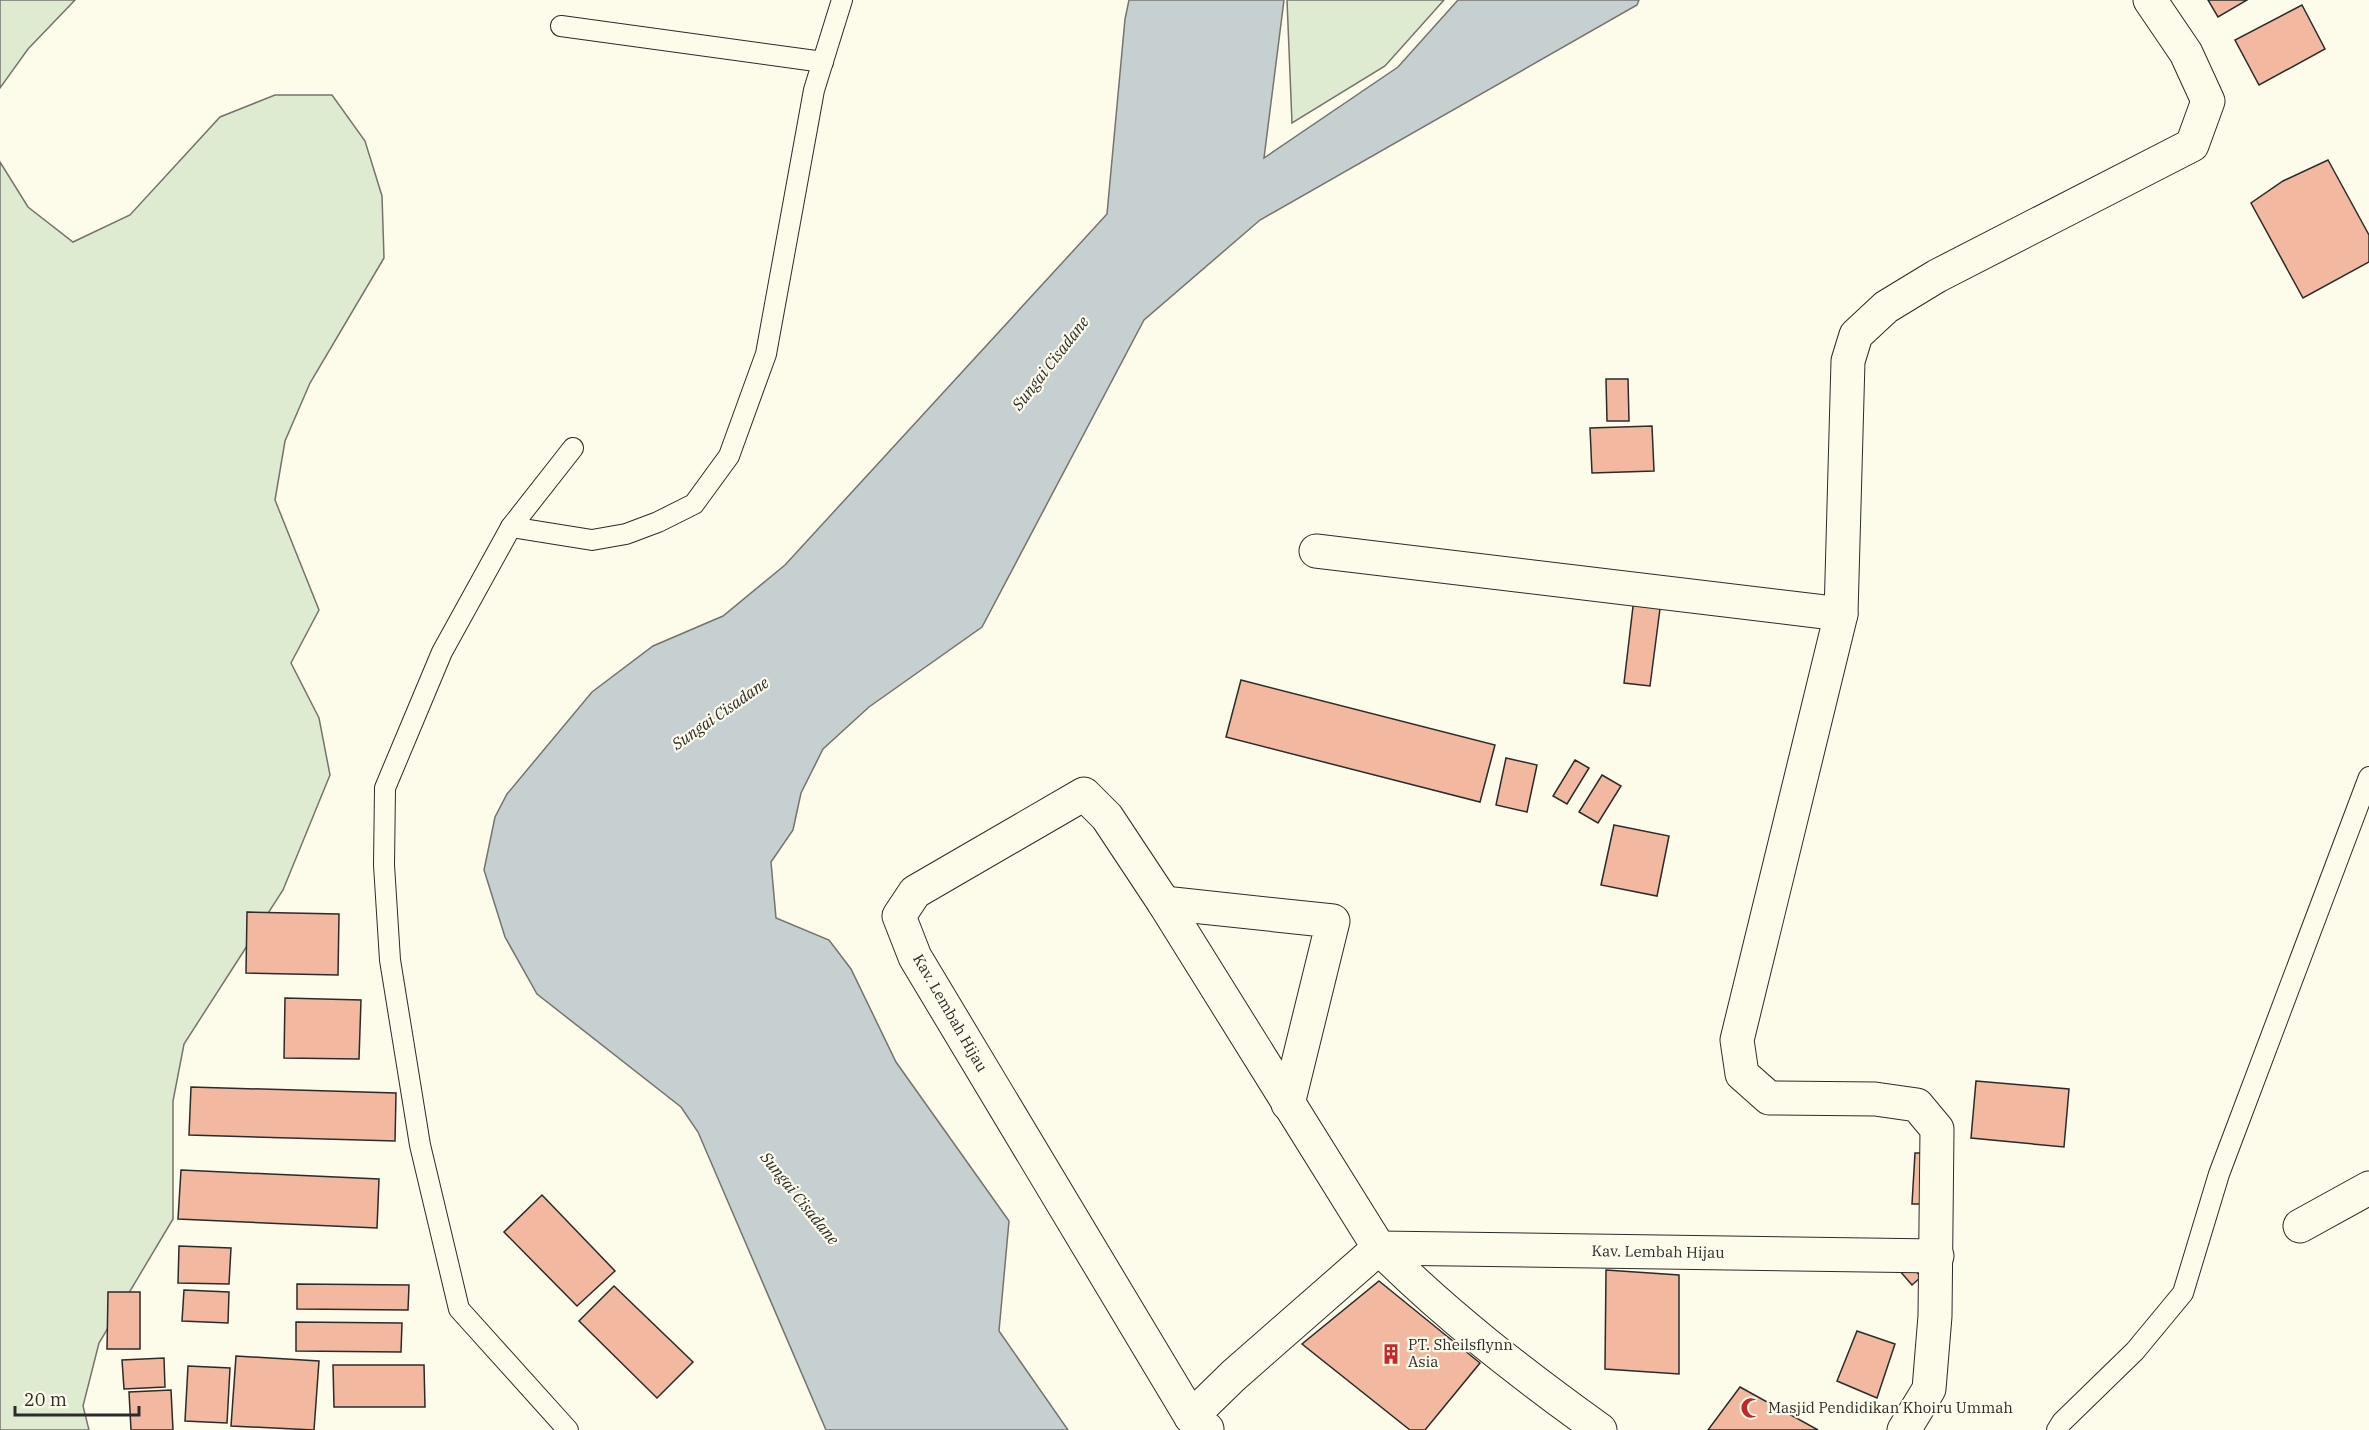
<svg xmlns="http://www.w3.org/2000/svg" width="2369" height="1430" font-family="'IBM Plex Serif',serif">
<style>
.green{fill:#deebd1;stroke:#74746e;stroke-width:1.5}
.water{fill:#c7d0d0;stroke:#74746e;stroke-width:1.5}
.building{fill:#f2b8a0;stroke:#2b2b2b;stroke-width:1.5}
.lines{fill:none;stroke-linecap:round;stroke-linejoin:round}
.service-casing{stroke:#2b2b2b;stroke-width:22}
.minor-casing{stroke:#2b2b2b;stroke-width:35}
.service{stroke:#fdfbea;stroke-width:20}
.minor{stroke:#fdfbea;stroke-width:33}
.labels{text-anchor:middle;stroke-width:4.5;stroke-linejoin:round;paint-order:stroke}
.street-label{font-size:15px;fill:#2b2b2b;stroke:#fdfbea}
.poi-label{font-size:15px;fill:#2b2b2b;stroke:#fdfbea;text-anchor:start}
.water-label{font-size:16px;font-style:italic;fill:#2b2b2b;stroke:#fdfbea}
</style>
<rect width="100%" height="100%" fill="#fdfbea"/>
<g class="green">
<path d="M0 0H75L28 49 0 88Z"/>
<path d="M1287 0H1444L1385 66 1292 123Z"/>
<path d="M275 95H332L365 141 382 196 384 258 310 383 285 441 275 500 319 610 291 663 319 718 330 775 283 890 184 1044 173 1101V1219L99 1343 83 1406 89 1430H0V162L28 207 73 242 130 215 220 117Z"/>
</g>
<path class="water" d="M1129 0H1284L1264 158 1398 67 1458 0H1639L1637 5 1260 220 1144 320 982 627 869 707 823 749 801 793 793 830 771 862 776 918 829 940 851 969 896 1062 1009 1221 999 1331 1068 1430H826L698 1132 681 1107 537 994 505 937 484 870 495 817 507 794 592 692 653 646 723 616 785 565 1107 214 1125 19Z"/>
<g class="building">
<path d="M2208 0H2247L2218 17Z"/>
<path d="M2302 5 2325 49 2259 85 2235 40Z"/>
<path d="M2328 160 2369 235V262L2303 298 2251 203 2283 181Z"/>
<path d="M1606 379H1628L1629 421H1607Z"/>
<path d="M1652 426 1654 471 1592 473 1590 428Z"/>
<path d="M1634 598 1661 601 1650 686 1624 683Z"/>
<path d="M1241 680 1495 745 1480 802 1226 737Z"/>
<path d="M1506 758 1537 765 1527 812 1496 805Z"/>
<path d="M1575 760 1589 768 1567 804 1553 796Z"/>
<path d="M1602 775 1621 786 1598 823 1579 812Z"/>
<path d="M1614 825 1669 836 1657 896 1601 885Z"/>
<path d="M247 912 339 914 338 975 246 973Z"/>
<path d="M285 998 361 1000 359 1059 284 1058Z"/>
<path d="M1976 1081 2069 1089 2064 1147 1971 1138Z"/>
<path d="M191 1087 396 1093 395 1141 189 1135Z"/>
<path d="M1915 1153H1926L1924 1204H1912Z"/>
<path d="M181 1170 379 1179 377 1228 178 1219Z"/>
<path d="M542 1195 615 1271 577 1306 504 1232Z"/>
<path d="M179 1246 231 1248 229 1284 178 1283Z"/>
<path d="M1908 1262 1921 1277 1912 1285 1899 1270Z"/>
<path d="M1606 1270 1679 1275V1374L1605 1369Z"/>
<path d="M1379 1281 1480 1363 1425 1430H1410L1302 1344Z"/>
<path d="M297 1284 409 1285 408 1310 297 1309Z"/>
<path d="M614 1286 693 1362 657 1398 579 1321Z"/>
<path d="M184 1290 229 1292 228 1323 182 1321Z"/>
<path d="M108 1292H140V1349H107Z"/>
<path d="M296 1322 402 1323 401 1352 296 1351Z"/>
<path d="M1857 1331 1895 1344 1877 1398 1837 1381Z"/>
<path d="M236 1356 319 1361 314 1430 231 1426Z"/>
<path d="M164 1358 165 1387 124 1389 122 1360Z"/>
<path d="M333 1365H424L425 1407H334Z"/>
<path d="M188 1366 230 1368 227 1423 185 1421Z"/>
<path d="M1740 1387 1818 1430H1708Z"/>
<path d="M171 1390 173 1430H131L129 1392Z"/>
</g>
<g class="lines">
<g class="service-casing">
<g id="service">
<path d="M561 26 823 62"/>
<path d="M511 527 592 540 626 534 658 522 694 504 729 456 766 354 814 90 842 0"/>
<path d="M568 1430 459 1309 420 1145 390 960 384 865 385 788 442 652 511 527 573 448"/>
<path d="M2057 1430 2062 1422 2135 1351 2183 1293 2219 1174 2369 777"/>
</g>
</g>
<g class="minor-casing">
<g id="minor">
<path d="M1316 551 1841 614"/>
<path d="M1164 903 1333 921 1288 1104"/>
<path d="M2300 1226 2369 1188"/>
<path d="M1191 1417 915 957 899 916 915 892 1084 794 1107 817 1164 903 1379 1248C1447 1316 1522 1374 1600 1430"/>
<path id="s1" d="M1207 1429 1191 1417 1233 1376 1379 1248 1937 1256"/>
<path d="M1904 1430 1929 1389 1935 1316 1937 1129 1917 1105 1875 1099 1769 1098 1742 1074 1737 1040 1841 614 1848 361 1856 335 1886 307 1937 276 2192 145 2208 101 2186 53 2150 0"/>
</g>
</g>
<use href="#service" class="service"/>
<use href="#minor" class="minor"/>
</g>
<defs>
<g id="building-bare" transform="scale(1.62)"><path d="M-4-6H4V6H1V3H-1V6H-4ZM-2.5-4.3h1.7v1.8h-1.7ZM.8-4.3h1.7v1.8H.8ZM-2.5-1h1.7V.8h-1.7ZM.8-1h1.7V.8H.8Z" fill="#c62828" stroke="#fdfbea" stroke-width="2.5" paint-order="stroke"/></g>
<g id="mosque-bare" transform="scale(1.62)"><path d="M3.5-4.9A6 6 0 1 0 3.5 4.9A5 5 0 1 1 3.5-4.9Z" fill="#c62828" stroke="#fdfbea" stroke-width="2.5" paint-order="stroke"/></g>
</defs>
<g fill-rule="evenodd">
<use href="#building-bare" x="1391" y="1354"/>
<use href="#mosque-bare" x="1751" y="1408"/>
</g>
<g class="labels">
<g class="street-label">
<text transform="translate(950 1013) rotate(60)" y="5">Kav. Lembah Hijau</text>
<text dy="5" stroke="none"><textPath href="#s1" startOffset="552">Kav. Lembah Hijau</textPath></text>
</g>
<g class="poi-label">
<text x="1408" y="1350">PT. Sheilsflynn<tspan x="1408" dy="17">Asia</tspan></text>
<text x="1768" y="1413">Masjid Pendidikan Khoiru Ummah</text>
</g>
<g class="water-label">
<text transform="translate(1050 363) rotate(-52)" y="6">Sungai Cisadane</text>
<text transform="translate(720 713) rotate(-35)" y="6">Sungai Cisadane</text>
<text transform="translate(800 1198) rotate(51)" y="6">Sungai Cisadane</text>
</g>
</g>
<path d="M15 1406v9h124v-9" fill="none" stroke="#2b2b2b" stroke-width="3"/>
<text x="24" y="1406" font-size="18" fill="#2b2b2b" stroke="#fdfbea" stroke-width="4.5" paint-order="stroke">20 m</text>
</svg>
